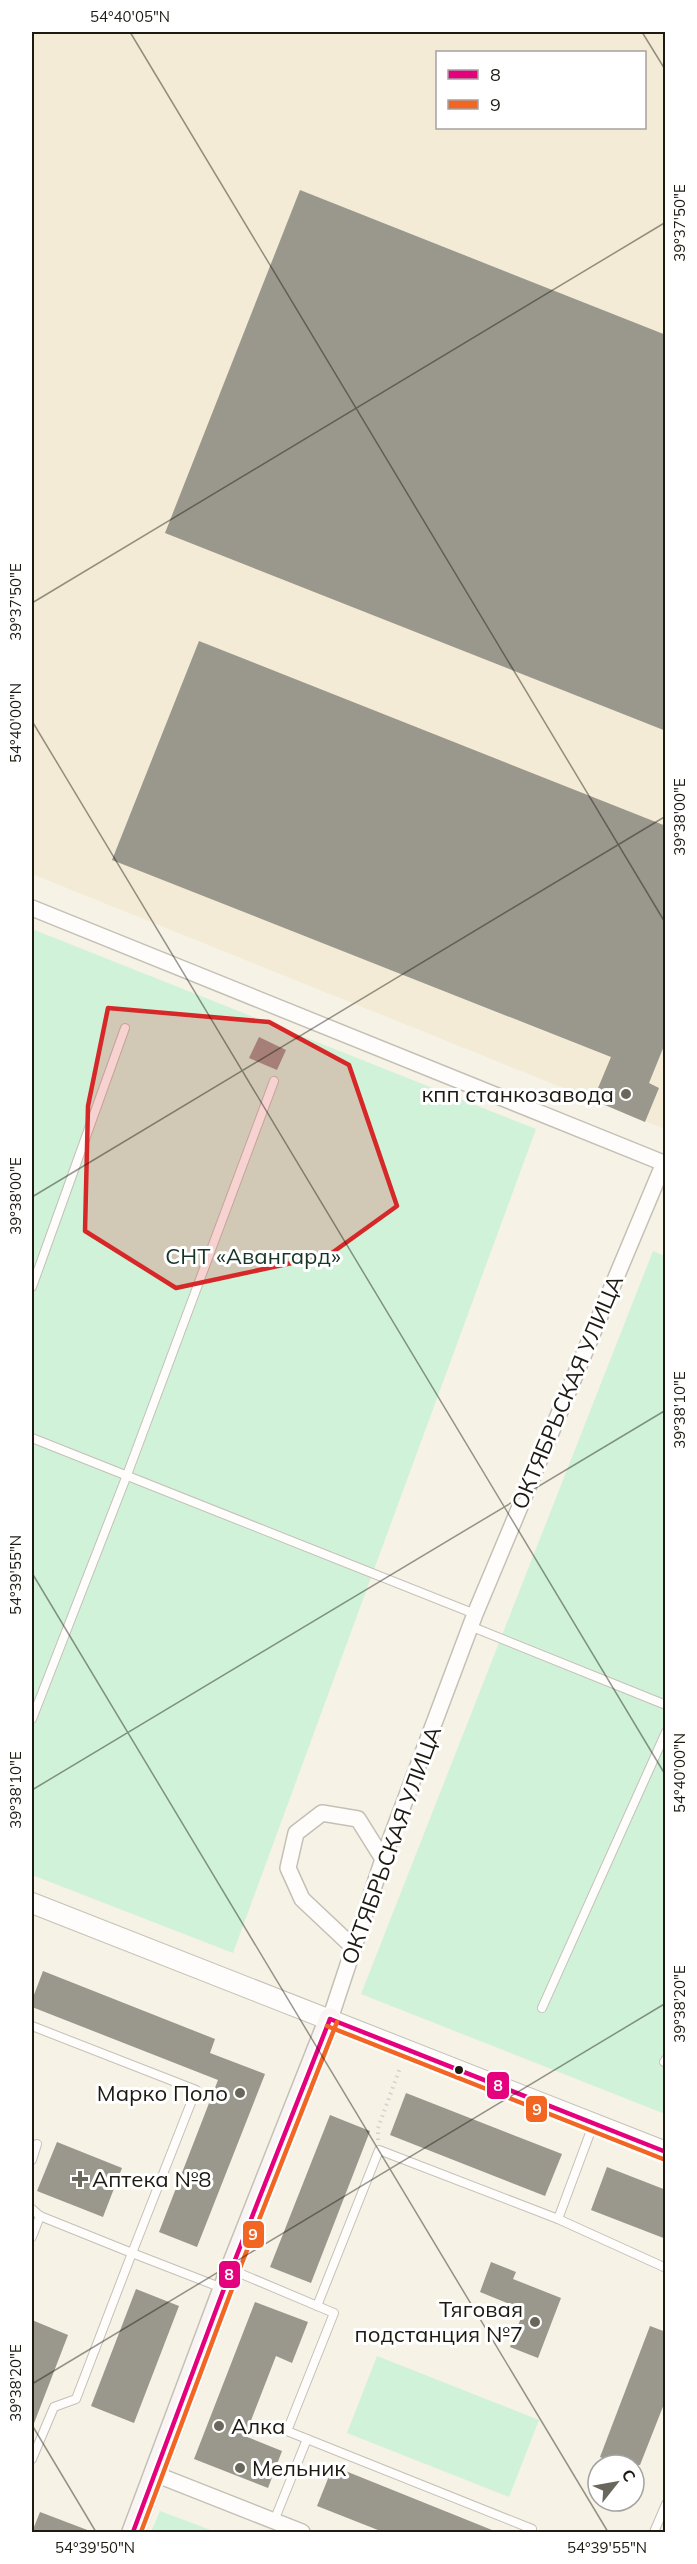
<svg xmlns="http://www.w3.org/2000/svg" width="697" height="2564" font-family="Mulish,sans-serif">
<style>
.built{fill:#f3ebd5;fill-rule:evenodd}
.green{fill:#d0f2d9}
.building{fill:#9a978d}
.lines{fill:none;stroke-linecap:round;stroke-linejoin:round}
.service-casing{stroke:#c4c0b6;stroke-width:10}
.minor-casing{stroke:#c4c0b6;stroke-width:18}
.tertiary-casing{stroke:#c4c0b6;stroke-width:22}
.secondary-casing{stroke:#c4c0b6;stroke-width:24}
.path{stroke:#d2d2ce;stroke-width:4;stroke-dasharray:1.5 4.5;stroke-linecap:butt}
.service{stroke:#fefdfb;stroke-width:8}
.minor{stroke:#fefdfb;stroke-width:15}
.tertiary{stroke:#fefdfb;stroke-width:20}
.secondary{stroke:#f9f5f4;stroke-width:21}
.bus-1-casing{stroke:#fff;stroke-width:9}
.bus-2-casing{stroke:#fff;stroke-width:9}
.bus-1{stroke:#e5007d;stroke-width:4.5}
.bus-2{stroke:#f26522;stroke-width:4.5}
.marked{fill:#d62828;fill-opacity:0.2;stroke:#d62828;stroke-width:4.5;stroke-linejoin:round}
.ticks{fill:none;stroke:#1d1a12;stroke-width:1.5;stroke-opacity:0.45}
.poi-dot{fill:#69665c;stroke:#fff;stroke-width:2}
.bus-dot{fill:#1d1a12;stroke:#fff;stroke-width:2}
.labels{text-anchor:middle;stroke-width:6;stroke-linejoin:round;paint-order:stroke}
.poi-label{font-size:22px;fill:#1d1a12;stroke:#fff;text-anchor:end}
.park-label{font-size:22px;fill:#163527;stroke:#fff}
.street-label{font-size:22px;fill:#1d1a12;stroke:#fff}
.line-badge{stroke:#fff;stroke-width:2}
.badge-label{font-size:16px;text-anchor:middle;font-weight:bold;fill:#fff}
.neatline{fill:none;stroke:#1d1a12;stroke-width:2}
.ticks-label{font-size:15px;text-anchor:middle;fill:#1d1a12}
</style>
<rect width="100%" height="100%" fill="#f6f2e5"/>
<path class="built" d="M32 32H665V1129L32 874ZM438 52H644V128H438Z"/>
<g class="green">
<path d="M32 929 536 1129 233 1953 32 1875Z"/>
<path d="M653 1251 665 1256V2114L361 1994Z"/>
<path d="M377 2356 539 2420 509 2497 347 2433Z"/>
<path d="M160 2511 216 2532H151Z"/>
</g>
<g class="building">
<path d="M300 190 666 335V731L165 533Z"/>
<path d="M199 641 666 826V1041L649 1083 659 1088 645 1122 593 1100 611 1057 112 860Z"/>
<path d="M259 1037 286 1050 277 1070 249 1058Z"/>
<path d="M43 1971 215 2039 210 2053 265 2074 197 2247 159 2232 218 2080 32 2007V2000Z"/>
<path d="M406 2093 562 2154 545 2196 390 2135Z"/>
<path d="M330 2115 370 2131 311 2283 270 2267Z"/>
<path d="M57 2142 122 2168 103 2217 37 2191Z"/>
<path d="M607 2167 666 2190V2239L591 2210Z"/>
<path d="M491 2262 516 2272 513 2279 561 2298 538 2358 510 2347 524 2310 480 2292Z"/>
<path d="M136 2289 179 2306 134 2423 91 2406Z"/>
<path d="M255 2302 308 2322 292 2363 276 2356 245 2436 282 2451 268 2488 194 2459Z"/>
<path d="M32 2320 68 2335 33 2426H32Z"/>
<path d="M650 2326 666 2332V2399L640 2465H621L600 2457Z"/>
<path d="M333 2466 497 2532H383L317 2506Z"/>
<path d="M40 2512 90 2531 89 2532H32Z"/>
</g>
<g class="lines">
<g class="service-casing">
<g id="service">
<path d="M32 1287 125 1028"/>
<path d="M32 1438 475 1614"/>
<path d="M470 1626 666 1705"/>
<path d="M32 1719 127 1475 274 1081"/>
<path d="M542 2008 666 1732"/>
<path d="M32 2026 196 2090 132 2253 222 2288"/>
<path d="M664 2062 666 2059"/>
<path d="M32 2160 37 2144"/>
<path d="M32 2209 40 2216 132 2253 76 2399 54 2407 32 2459"/>
<path d="M558 2219 666 2268"/>
<path d="M32 2237 40 2216"/>
<path d="M232 2270 334 2313 287 2431 532 2529"/>
<path d="M317 2306 379 2150 558 2219 593 2125"/>
<path d="M274 2521 307 2439"/>
<path d="M654 2532 666 2504"/>
</g>
</g>
<g class="minor-casing">
<g id="minor">
<path d="M32 908 666 1164"/>
<path d="M353 1947 302 1899 288 1868 296 1833 322 1813 358 1819 383 1859"/>
<path d="M330 2019 383 1859 475 1614 664 1163"/>
<path d="M155 2474 302 2532"/>
</g>
</g>
<g class="tertiary-casing">
<path id="tertiary" d="M32 1903 666 2152"/>
</g>
<g class="secondary-casing">
<path id="secondary" d="M133 2532 231 2270 330 2019"/>
</g>
<path class="path" d="M378 2140V2128L400 2068"/>
<use href="#service" class="service"/>
<use href="#minor" class="minor"/>
<use href="#tertiary" class="tertiary"/>
<use href="#secondary" class="secondary"/>
<g class="bus-1-casing">
<g id="bus-1">
<path d="M330 2019 666 2152"/>
<path d="M133 2532 231 2270 330 2019"/>
</g>
</g>
<g class="bus-2-casing">
<g id="bus-2">
<path d="M327 2026 663 2159"/>
<path d="M141 2532 238 2273 337 2022"/>
</g>
</g>
<use href="#bus-1" class="bus-1"/>
<use href="#bus-2" class="bus-2"/>
</g>
<path class="marked" d="M108 1008 269 1022 349 1065 397 1206 329 1255 176 1288 85 1231 88 1106Z"/>
<path class="ticks" d="M130 32 666 924M642 32 666 71M32 603 666 222M32 721 666 1776M32 1197 666 816M32 1573 608 2532M32 1790 666 1410M32 2384 666 2003M32 2425 96 2532"/>
<g class="poi-dot">
<circle cx="626" cy="1094" r="6"/>
<circle cx="240" cy="2093" r="6"/>
<path d="M77 2170h6v6h6v6h-6v6h-6v-6h-6v-6h6z"/>
<circle cx="535" cy="2322" r="6"/>
<circle cx="219" cy="2426" r="6"/>
<circle cx="240" cy="2468" r="6"/>
</g>
<circle class="bus-dot" cx="459" cy="2070" r="5"/>
<g class="labels">
<g class="poi-label">
<text x="614" y="1102">кпп станкозавода</text>
<text x="228" y="2101">Марко Поло</text>
<text x="92" y="2187" text-anchor="start">Аптека №8</text>
<text x="523" y="2317">Тяговая<tspan x="523" dy="25">подстанция №7</tspan></text>
<text x="231" y="2434" text-anchor="start">Алка</text>
<text x="252" y="2476" text-anchor="start">Мельник</text>
</g>
<g class="park-label">
<text x="253" y="1264">СНТ «Авангард»</text>
</g>
<g class="street-label">
<text transform="translate(567 1392) rotate(-67)" y="8">ОКТЯБРЬСКАЯ УЛИЦА</text>
<text transform="translate(391 1845) rotate(-70)" y="8">ОКТЯБРЬСКАЯ УЛИЦА</text>
</g>
</g>
<g class="line-badge">
<rect x="486" y="2071" width="24" height="29" rx="6" fill="#e5007d"/>
<rect x="525" y="2095" width="23" height="28" rx="6" fill="#f26522"/>
<rect x="242" y="2220" width="23" height="29" rx="6" fill="#f26522"/>
<rect x="218" y="2260" width="23" height="29" rx="6" fill="#e5007d"/>
</g>
<g class="badge-label">
<text x="498" y="2091">8</text>
<text x="537" y="2115">9</text>
<text x="253" y="2240">9</text>
<text x="229" y="2280">8</text>
</g>
<rect width="697" height="2564" fill="none" stroke="#ffffff" stroke-width="66"/>
<rect x="436" y="51" width="210" height="78" fill="#ffffff" stroke="#a5a3a0" stroke-width="1.5"/>
<rect x="448" y="70" width="30" height="9" fill="#e5007d" stroke="#a5a3a0" stroke-width="1.5"/>
<text x="490" y="81" font-size="18" fill="#1d1a12">8</text>
<rect x="448" y="100" width="30" height="9" fill="#f26522" stroke="#a5a3a0" stroke-width="1.5"/>
<text x="490" y="111" font-size="18" fill="#1d1a12">9</text>
<g transform="translate(616 2483) rotate(59)"><circle r="28" fill="#ffffff" stroke="#a5a3a0" stroke-width="1.5"/>
<path d="M0-4.5L10 22L0 15L-10 22Z" fill="#69665c"/>
<text y="-9" font-size="16" font-weight="bold" text-anchor="middle" fill="#1d1a12">С</text>
</g>
<rect x="33" y="33" width="631" height="2498" class="neatline"/>
<g class="ticks-label">
<text x="130" y="22">54°40'05"N</text>
<text transform="translate(680 223) rotate(-90)" y="5">39°37'50"E</text>
<text transform="translate(16 602) rotate(-90)" y="5">39°37'50"E</text>
<text transform="translate(16 723) rotate(-90)" y="5">54°40'00"N</text>
<text transform="translate(680 817) rotate(-90)" y="5">39°38'00"E</text>
<text transform="translate(16 1196) rotate(-90)" y="5">39°38'00"E</text>
<text transform="translate(680 1410) rotate(-90)" y="5">39°38'10"E</text>
<text transform="translate(16 1575) rotate(-90)" y="5">54°39'55"N</text>
<text transform="translate(680 1773) rotate(-90)" y="5">54°40'00"N</text>
<text transform="translate(16 1790) rotate(-90)" y="5">39°38'10"E</text>
<text transform="translate(680 2004) rotate(-90)" y="5">39°38'20"E</text>
<text transform="translate(16 2383) rotate(-90)" y="5">39°38'20"E</text>
<text x="95" y="2553">54°39'50"N</text>
<text x="607" y="2553">54°39'55"N</text>
</g>
</svg>
